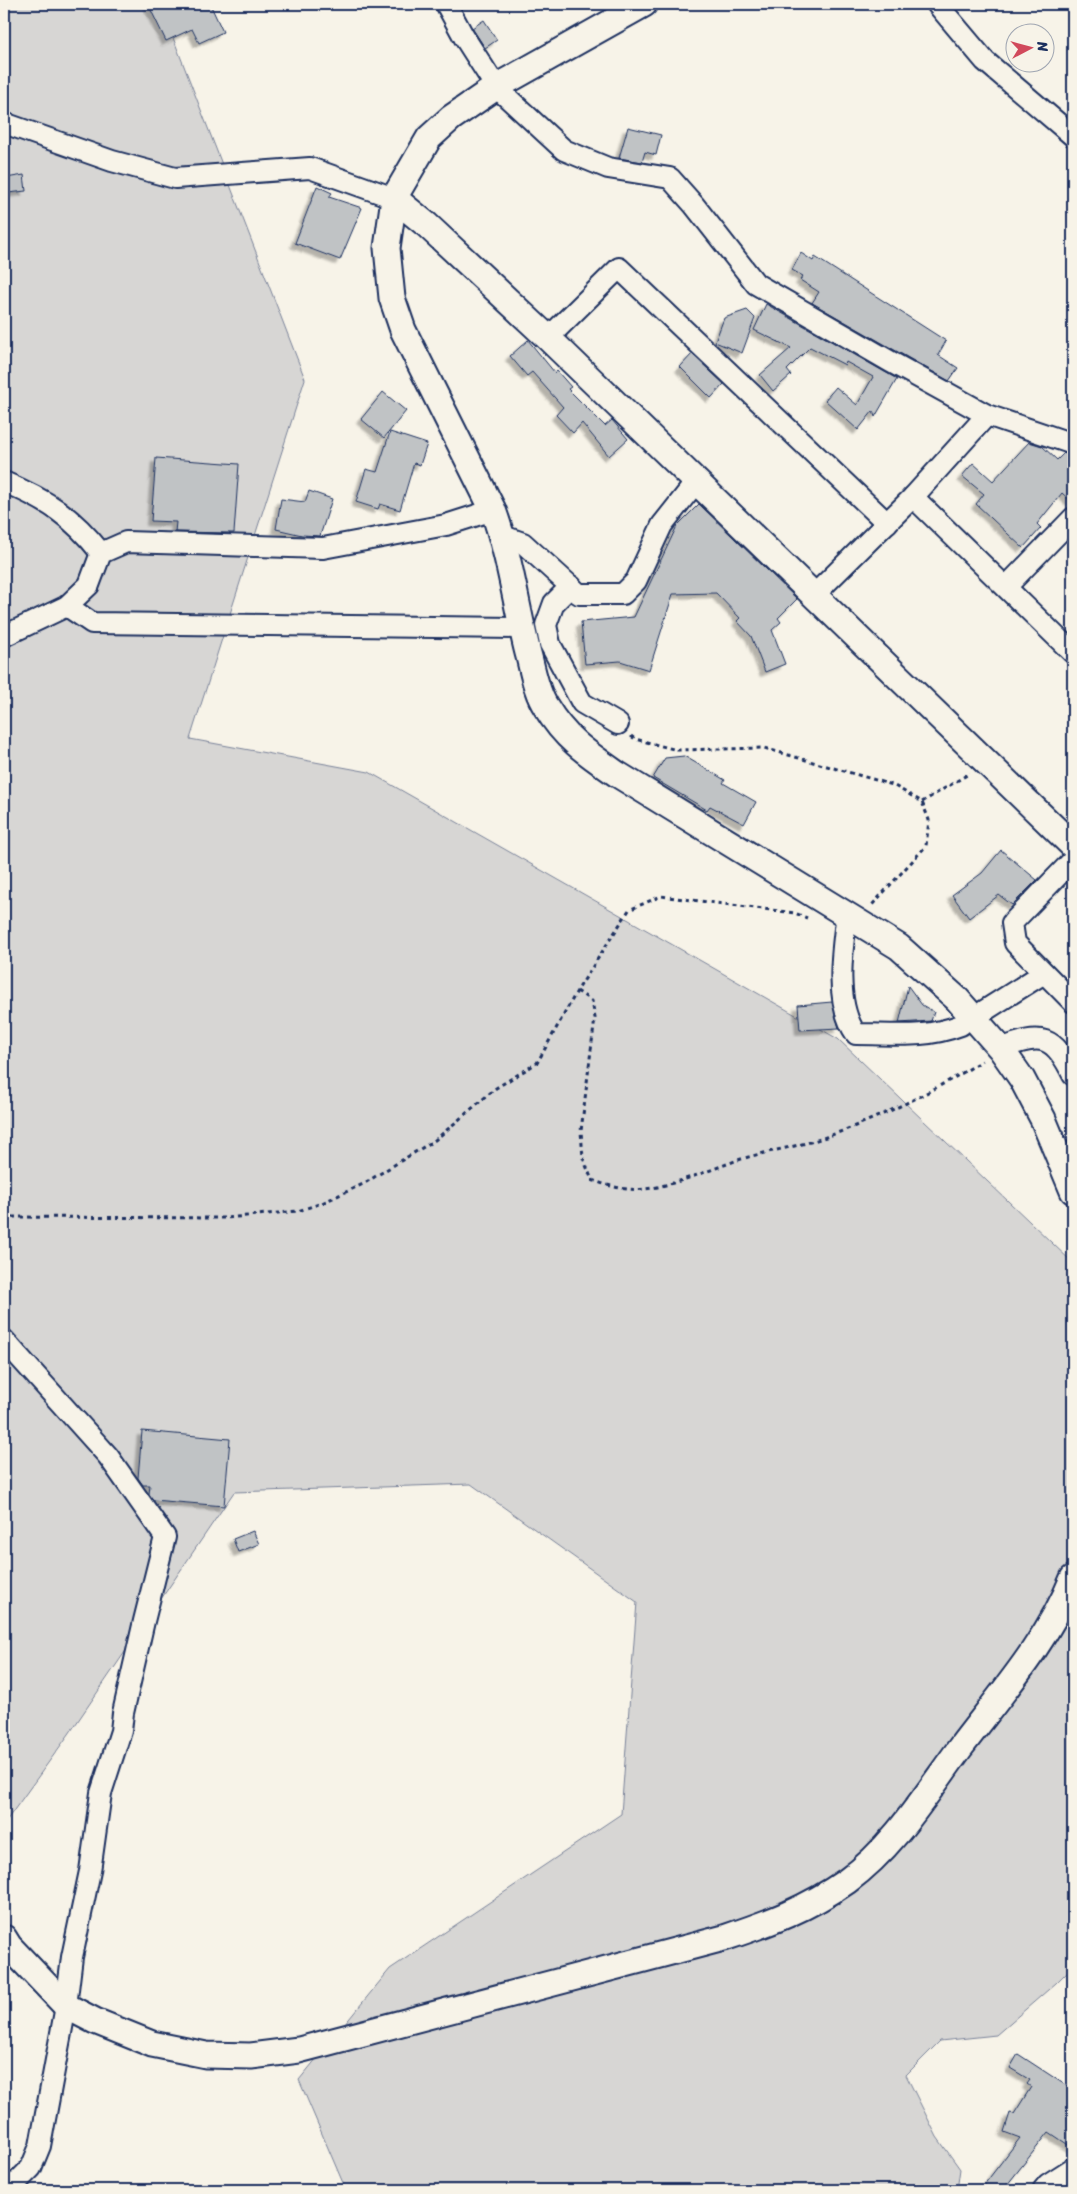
<svg xmlns="http://www.w3.org/2000/svg" width="1077" height="2194" font-family="Sriracha,sans-serif">
<style>
.green{fill:#d7d6d4;stroke:#798299}
.building{fill:#c0c3c5;stroke:#1b2f5e;filter:url(#shadow)}
.lines{fill:none;stroke-linecap:round;stroke-linejoin:round}
.minor-casing{stroke:#1b2f5e;stroke-width:24}
.tertiary-casing{stroke:#1b2f5e;stroke-width:29}
.path{stroke:#1b2f5e;stroke-width:3;stroke-dasharray:4 4;stroke-linecap:butt}
.minor{stroke:#f7f3e8;stroke-width:20}
.tertiary{stroke:#f7f3e8;stroke-width:25}
</style>
<defs>
<filter id="shadow"><feDropShadow dx="-4.5" dy="4.5" stdDeviation="1" flood-color="#0004"/></filter>
</defs>
<rect width="100%" height="100%" fill="#f7f3e8"/>
<filter id="ink" filterUnits="userSpaceOnUse"><feTurbulence type="fractalNoise" baseFrequency=".02" numOctaves="2"/><feDisplacementMap in="SourceGraphic" scale="10" xChannelSelector="R" yChannelSelector="G"/><feConvolveMatrix kernelMatrix="1 2 1 2 8 2 1 2 1" color-interpolation-filters="sRGB"/></filter>
<g filter="url(#ink)">
<path class="green" d="M4 4H160L305 379 190 739 369 772 838 1039 1073 1263V1966L1056 1983 996 2035 940 2041 906 2075 937 2137 960 2169 957 2190H346L299 2080 390 1969 621 1814 637 1602 471 1484 234 1492 69 1734 4 1824Z"/>
<g class="building">
<path d="M148 4H210L223 32 199 43 192 29 166 41Z"/>
<path d="M484 20 497 40 485 48 472 28Z"/>
<path d="M628 127 661 135 656 155 645 152 642 162 619 158Z"/>
<path d="M24 175 26 191 8 193 6 178Z"/>
<path d="M317 186 332 193 329 197 362 208 340 260 295 243Z"/>
<path d="M801 253 813 261 815 257 946 341 938 355 958 368 949 381 812 303 819 292 800 280 803 276 792 270Z"/>
<path d="M766 304 897 379 875 417 873 411 858 430 825 400 836 387 857 405 873 377 846 362 845 365 810 347 787 370 791 375 773 391 760 375 791 348 754 330Z"/>
<path d="M747 310 755 318 742 353 715 342 724 318Z"/>
<path d="M528 340 555 373 557 371 571 387 568 389 605 426 612 420 628 439 609 456 582 423 573 433 556 415 563 407 532 372 527 376 510 356Z"/>
<path d="M692 354 724 384 711 398 680 367Z"/>
<path d="M383 392 406 411 384 438 361 419Z"/>
<path d="M390 432 427 444 420 465 414 463 400 510 380 504 378 509 356 502 366 469 377 472Z"/>
<path d="M1029 442 1042 446 1057 460 1064 453 1073 459V503L1062 493 1037 524 1041 528 1023 548 976 504 984 494 962 476 973 463 993 481Z"/>
<path d="M156 458 239 464 234 533 175 532 176 522 151 521Z"/>
<path d="M309 491 332 499 320 536 302 535 276 529 281 499 305 502Z"/>
<path d="M699 504 797 599 778 618 781 622 772 630 785 664 765 672 751 636 737 621 740 618 716 593 673 594 649 670 620 661 585 664 581 622 634 617 677 526Z"/>
<path d="M684 756 725 780 723 783 756 802 744 824 710 806 707 810 653 778 665 758Z"/>
<path d="M1001 850 1037 880 1012 905 999 895 969 918 952 895 982 873Z"/>
<path d="M908 986 922 1005 934 1012 931 1021 899 1023Z"/>
<path d="M832 1002 839 1028 800 1030 798 1005Z"/>
<path d="M142 1431 230 1439 224 1506 153 1500 149 1494 150 1485H143L138 1478Z"/>
<path d="M253 1531 259 1544 238 1552 233 1539Z"/>
<path d="M1018 2054 1073 2090V2148L1049 2132 1003 2190H980L1020 2138 1004 2132 1010 2113 1014 2114 1031 2087 1027 2084 1030 2080 1010 2068Z"/>
</g>
<g class="lines">
<g class="minor-casing">
<g id="minor">
<path d="M446 4 464 37 496 87 564 150 608 168 670 178 694 205 756 284 891 362 987 415 1073 444"/>
<path d="M937 4 985 61 1073 136"/>
<path d="M4 123 112 161 175 178 310 168 394 198"/>
<path d="M548 338 619 268 887 523"/>
<path d="M4 482C47 500 72 516 101 553"/>
<path d="M913 497 1073 653"/>
<path d="M503 536 523 543 579 594H623L636 581 662 525 696 482"/>
<path d="M571 586 554 603 546 625 550 644 582 703 618 724"/>
<path d="M1006 587 1073 518"/>
<path d="M813 596 913 497 987 415"/>
<path d="M67 606 92 623 521 628"/>
<path d="M4 636 67 606 89 585 101 553 126 542 323 548 446 525 493 510"/>
<path d="M1073 860 1012 923 1015 943 1073 1002"/>
<path d="M847 914C842 950 834 1003 856 1034 895 1034 924 1039 961 1025"/>
<path d="M984 1011 1044 973"/>
<path d="M1001 1049C1042 1032 1054 1036 1073 1075"/>
<path d="M4 1340 108 1456 165 1537 144 1621 123 1713 121 1731 101 1793 90 1871 72 1957 66 2006 40 2146 31 2168 17 2182 4 2190"/>
<path d="M1043 2190 1048 2184 1073 2168"/>
</g>
</g>
<g class="tertiary-casing">
<g id="tertiary">
<path d="M644 4 496 87 451 118 429 138 394 198 387 248 392 298 403 330 493 510C510 556 516 606 528 653 533 671 536 692 546 707 565 739 588 754 617 774L899 947 957 999 1001 1049 1022 1079 1043 1119 1073 1191"/>
<path d="M394 198 427 225 548 338 1073 846"/>
<path d="M4 1938 9 1946 66 2006 95 2021 152 2044 206 2055 251 2056 299 2050 724 1938C769 1923 807 1909 847 1881 894 1847 926 1794 960 1748 1000 1695 1048 1641 1073 1578"/>
</g>
</g>
<g class="path">
<path d="M631 736 635 739 677 750 764 748 893 785 922 802 929 820 926 846 872 905"/>
<path d="M922 802 970 773"/>
<path d="M577 991 592 1001 595 1018 581 1131 583 1158 592 1180C608 1186 627 1191 644 1189 670 1187 712 1169 738 1160 767 1151 797 1147 826 1137 880 1118 934 1091 982 1061"/>
<path d="M4 1217 226 1218 298 1211 322 1203 363 1184 435 1140 496 1088 537 1063 577 991 629 910 661 896 795 913 807 918"/>
</g>
<use href="#minor" class="minor"/>
<use href="#tertiary" class="tertiary"/>
</g>
</g>
<rect width="1077" height="2194" fill="none" stroke="#f7f3e8" stroke-width="20"/>
<rect x="10" y="10" width="1057" height="2174" fill="none" stroke="#1b2f5e" stroke-width="2" filter="url(#ink)"/>
<g transform="translate(1030 48) rotate(84)"><circle r="24" fill="#f7f3e8" stroke="#9fa5b1"/>
<path d="M0-4L9 19L0 12L-9 19Z" fill="#d1495b"/>
<text y="-8" font-size="14" font-weight="bold" text-anchor="middle" fill="#1b2f5e">N</text>
</g>
</svg>
